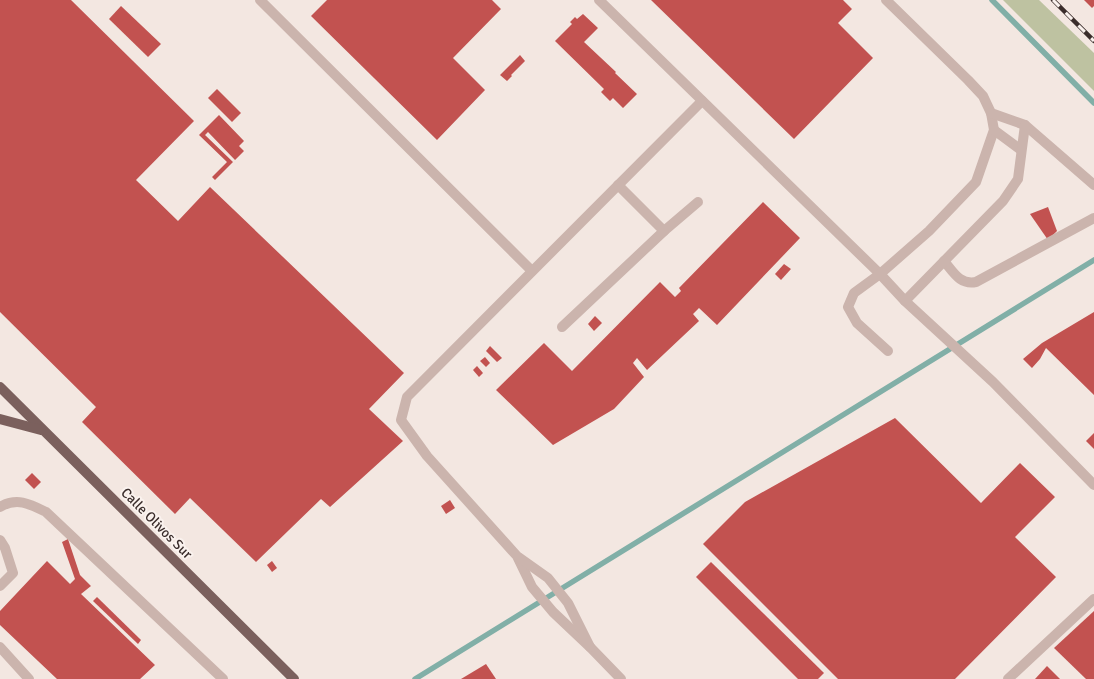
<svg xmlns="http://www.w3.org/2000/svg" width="1094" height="679" font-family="Signika,sans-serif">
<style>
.green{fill:#bec2a1}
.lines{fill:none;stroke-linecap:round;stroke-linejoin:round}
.stream{stroke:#81afa7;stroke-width:5.5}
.building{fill:#c25250}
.minor{stroke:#cbb4ad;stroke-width:10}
.major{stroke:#7b605d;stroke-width:10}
.rail-casing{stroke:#3a2d2b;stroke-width:4.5}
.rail{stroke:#faf2ee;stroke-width:3;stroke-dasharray:9;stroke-linecap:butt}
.labels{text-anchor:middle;stroke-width:4;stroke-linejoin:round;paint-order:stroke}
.street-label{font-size:14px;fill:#3a2d2b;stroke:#faf2ee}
</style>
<rect width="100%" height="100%" fill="#f3e7e1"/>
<path class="green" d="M1003 0H1039L1094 53V91Z"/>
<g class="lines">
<g class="stream">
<path d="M992 0 1094 103"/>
<path d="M415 679 1094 260"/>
</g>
</g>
<g class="building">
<path d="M0 0H71L194 121 136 180 178 221 210 187 404 373 369 409 403 441 330 507 321 499 256 562 190 498 175 514 82 422 96 407 0 312Z"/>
<path d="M327 0H492L501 9 453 58 485 90 437 140 311 16Z"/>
<path d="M651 0H843L852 9 838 23 873 58 794 139Z"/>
<path d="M1084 0H1094V6L1092 8Z"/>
<path d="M121 6 161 44 148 57 109 19Z"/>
<path d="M583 14 598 28 584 42 616 72 615 73 637 94 623 108 613 98 610 101 601 92 604 89 555 41 572 24 570 22 575 17 577 19Z"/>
<path d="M520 55 525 61 511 75 512 76 507 81 500 75Z"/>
<path d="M217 89 241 113 232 122 208 98Z"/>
<path d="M219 115 244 141 239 146 244 151 235 160 208 132 205 135 233 162 215 180 212 177 227 162 199 135Z"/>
<path d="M763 202 800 238 717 325 699 308 693 314 699 321 647 370 637 358 633 363 644 377 614 409 553 445 496 390 544 343 572 371 660 282 675 297 681 291 679 288Z"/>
<path d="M1048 207 1057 231 1048 240 1030 214Z"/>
<path d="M784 264 791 269 781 280 775 274Z"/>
<path d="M1094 312V395L1046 348 1040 359 1032 368 1023 359 1042 343Z"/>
<path d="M595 316 602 323 594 331 588 324Z"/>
<path d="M490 346 502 358 497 362 486 351Z"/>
<path d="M485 357 490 363 486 367 480 361Z"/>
<path d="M477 366 483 373 479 377 473 370Z"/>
<path d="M895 418 981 503 1020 463 1055 497 1015 537 1056 577 955 679H838L703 544 745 502Z"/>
<path d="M1094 433V449L1086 441Z"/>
<path d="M32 473 41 482 34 489 25 480Z"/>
<path d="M450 500 455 508 446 514 441 506Z"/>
<path d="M68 539 80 575 91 586 81 594 155 665 140 679H57L0 625V611L47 561 70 584 75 579 62 542Z"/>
<path d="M272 561 277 568 272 572 267 565Z"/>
<path d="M711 562 824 673 818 679H798L696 577Z"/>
<path d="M97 597 141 640 138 644 93 601Z"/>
<path d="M1094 611V679H1086L1054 648Z"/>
<path d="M486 664 496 679H461Z"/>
<path d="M1047 666 1060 679H1035Z"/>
</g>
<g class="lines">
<g class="minor">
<path d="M260 0 532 271"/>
<path d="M599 0 880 274 905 301 993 382 1094 485"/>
<path d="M886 0 968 80 983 96 991 113 994 130 976 182 929 231 880 274 854 293 848 307 857 323 888 351"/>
<path d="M991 113 1025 125 1094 185"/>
<path d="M994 130 1021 150"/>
<path d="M664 231 698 202"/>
<path d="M944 261C954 273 960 285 976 282L1094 218"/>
<path d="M905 301 1003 201 1018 179 1025 125"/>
<path d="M562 327 664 231 618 185"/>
<path d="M0 507C17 497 30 504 46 512L223 679"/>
<path d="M0 540 5 548 13 573 0 586"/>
<path d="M518 558 532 587 553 612 590 647 621 679"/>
<path d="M0 647 29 679"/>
<path d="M590 647 568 603 548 578 517 556 427 456 401 420 407 397 702 101"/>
<path d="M1008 679 1094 599"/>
</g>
<g class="major">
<path d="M0 387 294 679"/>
<path d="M0 419 41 430"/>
</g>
<g class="rail-casing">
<path id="rail" d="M1053 0 1094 41"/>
</g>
<use href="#rail" class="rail"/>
</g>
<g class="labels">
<g class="street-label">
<text transform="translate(157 523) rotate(45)" y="5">Calle Olivos Sur</text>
</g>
</g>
</svg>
